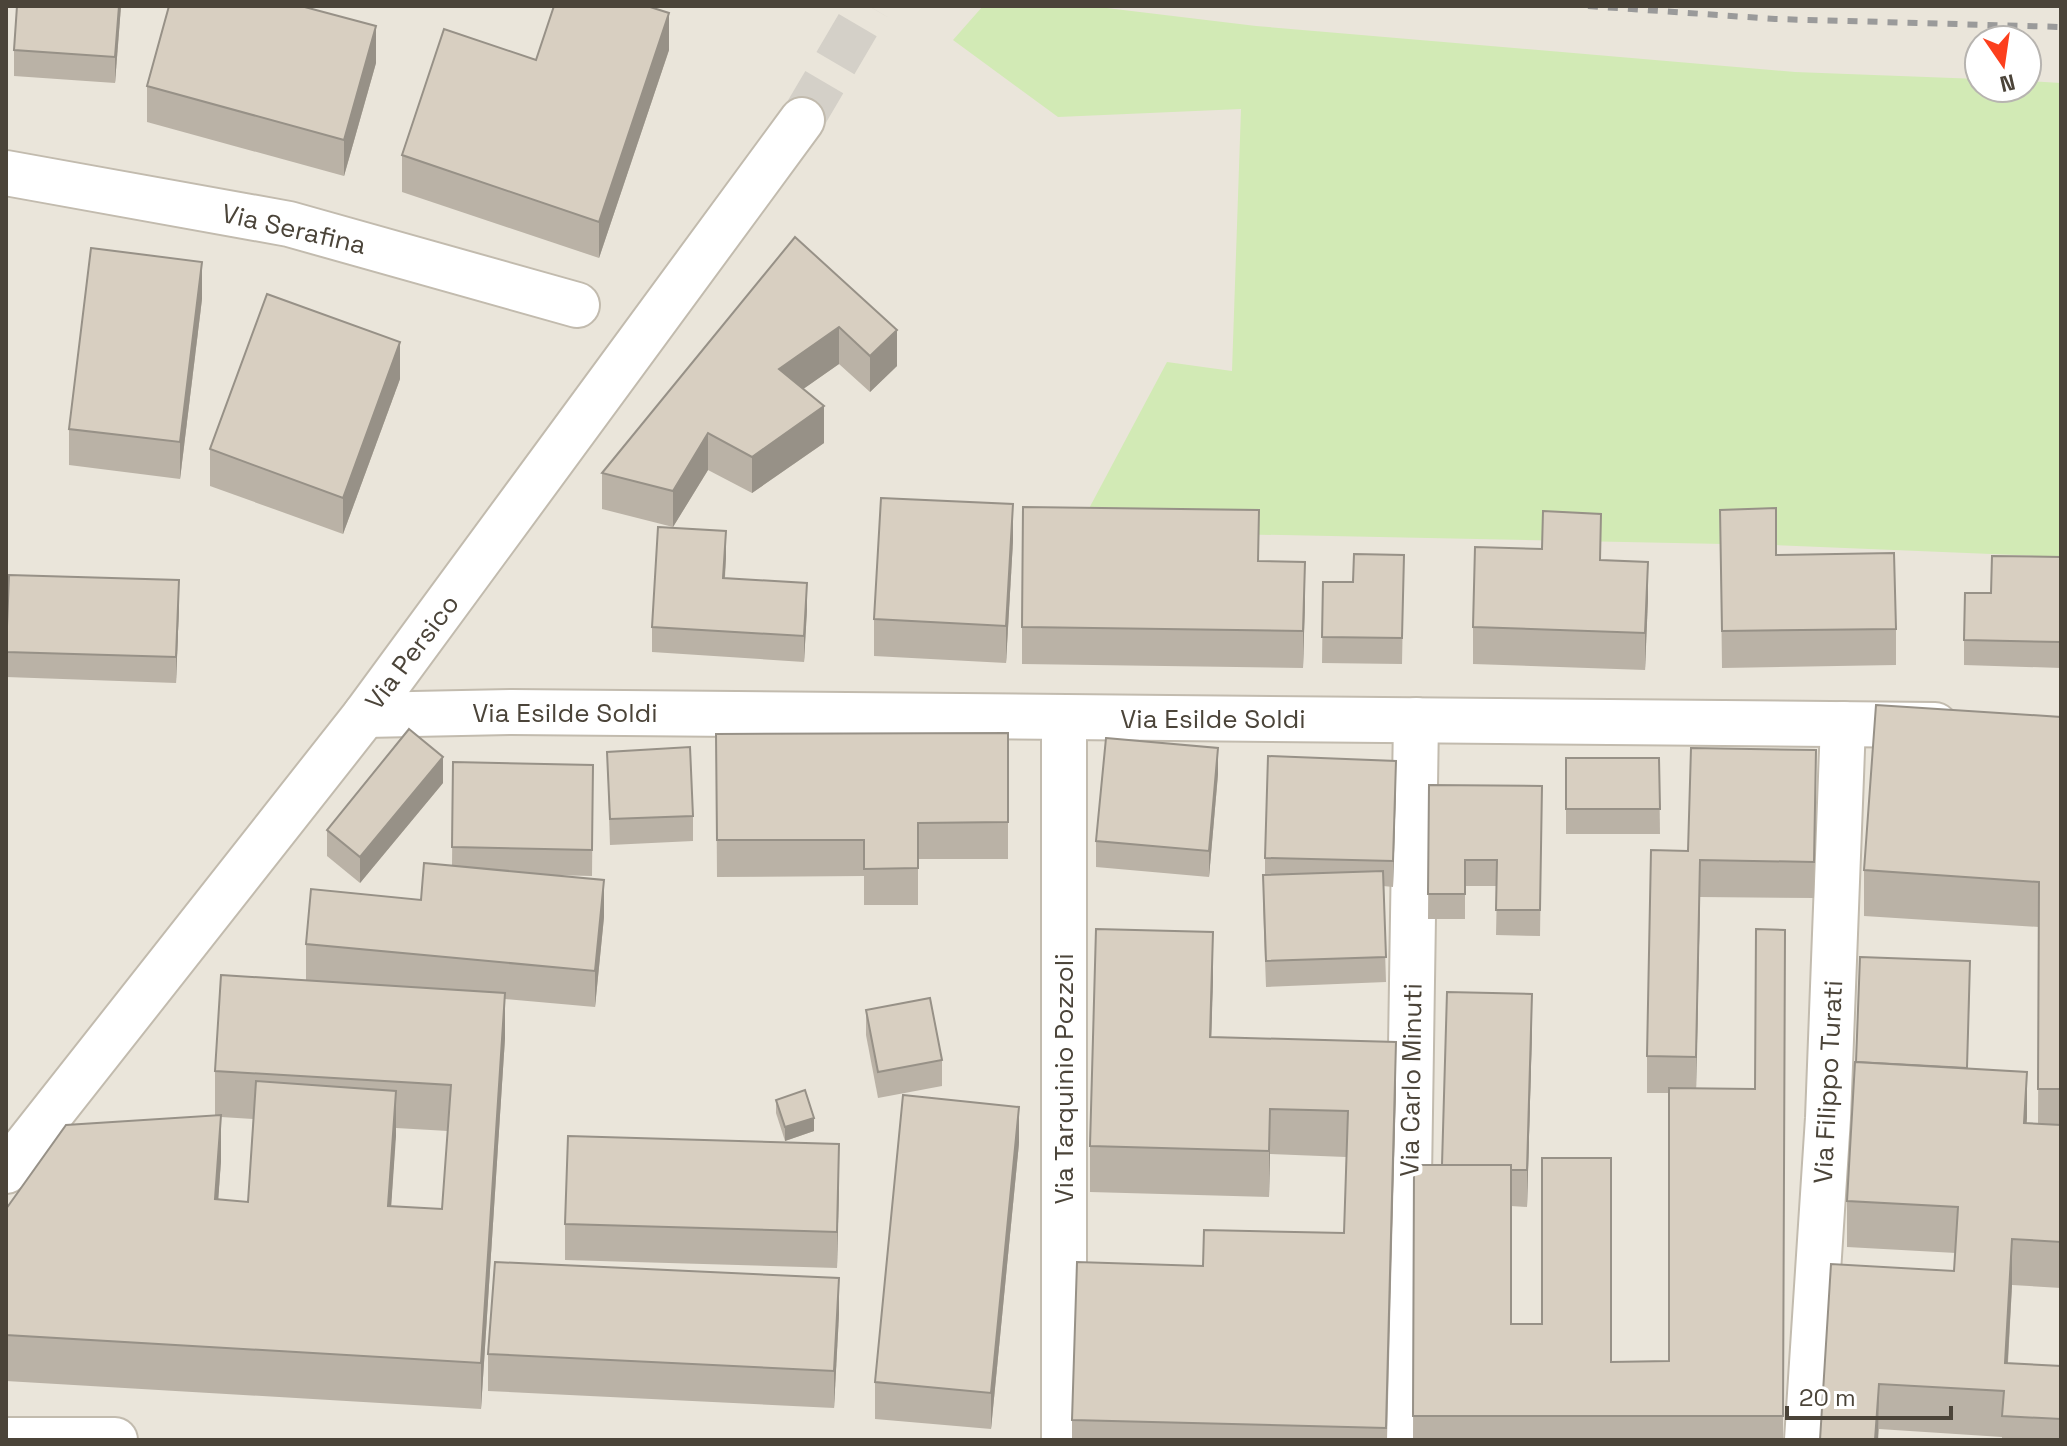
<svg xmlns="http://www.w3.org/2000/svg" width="2067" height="1446" font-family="'Space Grotesk',sans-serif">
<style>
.residential{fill:#eae5da;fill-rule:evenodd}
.green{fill:#d2eab5}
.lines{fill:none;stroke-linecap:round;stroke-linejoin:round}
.minor-tunnel{stroke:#d4d0c8;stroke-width:44;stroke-dasharray:44 22;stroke-linecap:butt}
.minor-casing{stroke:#c2bbae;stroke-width:48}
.minor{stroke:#fff;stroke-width:44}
.rail{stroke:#9a9a9a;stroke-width:6;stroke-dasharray:10 10;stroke-linecap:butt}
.wall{fill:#bab2a6;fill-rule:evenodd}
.shaded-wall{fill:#979187}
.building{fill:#d8cfc1;stroke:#979187;stroke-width:2}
.labels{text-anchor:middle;stroke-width:8;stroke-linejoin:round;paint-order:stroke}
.street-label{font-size:26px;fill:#4b4439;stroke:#fff}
</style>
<rect width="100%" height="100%" fill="#f6f3ec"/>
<path class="residential" d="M6 6H2061V1440H6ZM1979 40H2027V88H1979Z"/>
<path class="green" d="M983 6H1090L1256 26 1795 72 1979 79V88H2027V81L2061 83V557L1775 545 1077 531 1167 362 1232 371 1241 109 1058 117 953 40Z"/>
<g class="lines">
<path class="minor-tunnel" d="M802 120 869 6"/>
<g class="minor-casing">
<g id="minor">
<path d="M6 173 289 224 577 305"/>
<path d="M365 715 512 712 1935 725"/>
<path d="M1064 717V1440"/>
<path d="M6 1171 365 715 802 120"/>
<path d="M6 1440H115"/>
<path d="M1405 1440 1416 720"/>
<path d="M1807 1440 1828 1118 1843 724"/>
</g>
</g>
<use href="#minor" class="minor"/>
<path class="rail" d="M1588 6 1775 19 2061 27"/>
</g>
<g class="wall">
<path d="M17 6H121L115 83 14 76V50Z"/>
<path d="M669 50 599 258 402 192V155L536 60Z"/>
<path d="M376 63 344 176 147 122V86Z"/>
<path d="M795 237 897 366 870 392 839 364 803 389 824 443 752 493 708 470 673 527 602 509V473Z"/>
<path d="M202 299 180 479 69 465V429Z"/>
<path d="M400 379 343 534 210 486V449Z"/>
<path d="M1720 510 1776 555 1896 629V665L1722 668Z"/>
<path d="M1013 541 1006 663 874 656V619Z"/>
<path d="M1404 555 1402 664 1322 663 1323 582H1353Z"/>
<path d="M726 557 725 578 807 609 804 662 652 652V627Z"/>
<path d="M2061 557V668L1964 665V640L1991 593Z"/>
<path d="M1601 560 1648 598 1645 670 1473 664V627Z"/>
<path d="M1259 561 1305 599 1303 668 1022 664V627Z"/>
<path d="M179 606 176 683 6 677V648Z"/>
<path d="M2061 717V1288L2012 1285 2008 1363 2061 1366V1440H2002V1437L1879 1429 1878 1440H1820L1954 1271 1956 1253 1847 1247V1201L1856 1062 1970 986 1967 1068 2027 1123H2038L2039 927 1864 916V870Z"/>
<path d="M1008 733V859H918V905H864V876L717 877 716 734Z"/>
<path d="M607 752 693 816V841L610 845Z"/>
<path d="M1566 758H1659L1660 834H1566Z"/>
<path d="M453 762 593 765 592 876 549 875 604 917 595 1007 505 999V1038L481 1409 6 1381V1209L215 1115V1071L306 981V944L421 900 452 866ZM221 1117 253 1119 248 1202 218 1200 221 1161ZM396 1128 448 1131 442 1209 391 1206Z"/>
<path d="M1218 774 1209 877 1096 867V841Z"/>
<path d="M443 783 360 883 327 856V830Z"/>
<path d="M1429 785 1542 786 1540 936 1496 935 1497 886H1465V919H1428Z"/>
<path d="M1396 786 1393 887 1383 886 1386 982 1266 987 1263 901V875H1265V858Z"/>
<path d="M1816 787 1814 898 1700 897 1696 1088 1755 1089 1785 930 1783 1440H1413L1414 1165H1442L1532 1031 1527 1207 1511 1206V1324L1611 1362 1669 1361V1093H1647V1056L1688 851Z"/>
<path d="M1213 978 1211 1037 1396 1088 1387 1440H1072V1420L1203 1266 1344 1233 1346 1157 1270 1154 1269 1197 1090 1192V1146Z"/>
<path d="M866 1010 942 1060V1086L878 1098 866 1035Z"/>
<path d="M776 1100 814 1131 785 1141 776 1113Z"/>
<path d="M1019 1143 991 1429 875 1419V1382Z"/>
<path d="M839 1180 837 1268 565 1260V1224Z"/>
<path d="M839 1314 834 1408 488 1391V1354Z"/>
</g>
<g class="shaded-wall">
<path d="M119 6H121L115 83V57Z"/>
<path d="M669 13V50L599 258V222Z"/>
<path d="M376 26V63L344 176V140Z"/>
<path d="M202 262V299L180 479V442Z"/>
<path d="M839 327V364L779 406V369Z"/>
<path d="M897 330V366L870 392V356Z"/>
<path d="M400 342V379L343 534V498Z"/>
<path d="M824 406V443L752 493V457Z"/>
<path d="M708 433V470L673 527V491Z"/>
<path d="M1013 504V541L1006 663V626Z"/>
<path d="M726 531V557L723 603V578Z"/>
<path d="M1305 562V599L1303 668V631Z"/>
<path d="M1648 562V598L1645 670V633Z"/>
<path d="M179 580V606L176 683V657Z"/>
<path d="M807 583V609L804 662V636Z"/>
<path d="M1218 748V774L1209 877V851Z"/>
<path d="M443 757V783L360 883V857Z"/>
<path d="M1396 761V786L1393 887V861Z"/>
<path d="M1700 860V897L1696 1093V1057Z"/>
<path d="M604 880V917L595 1007V971Z"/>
<path d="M1213 932V978L1210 1083V1037Z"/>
<path d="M505 993V1038L481 1409V1363Z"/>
<path d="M1532 994V1031L1527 1207V1170Z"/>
<path d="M1396 1042V1088L1386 1440Z"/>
<path d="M2027 1072V1118L2024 1168V1123Z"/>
<path d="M396 1091V1136L388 1252V1206Z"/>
<path d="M1019 1107V1143L991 1429V1393Z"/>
<path d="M1270 1109V1154L1269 1197V1151Z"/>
<path d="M221 1115V1161L215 1245V1199Z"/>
<path d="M814 1118V1131L785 1141V1127Z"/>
<path d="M839 1144V1180L837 1268V1232Z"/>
<path d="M2012 1239V1285L2005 1409V1363Z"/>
<path d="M839 1278V1314L834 1408V1371Z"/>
<path d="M1879 1384 1878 1440H1875Z"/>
</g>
<g class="building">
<path d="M17 6H119L115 57 14 50Z"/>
<path d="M169 6H301L376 26 344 140 147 86Z"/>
<path d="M554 6H647L669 13 599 222 402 155 444 29 536 60Z"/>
<path d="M795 237 897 330 870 356 839 327 779 369 824 406 752 457 708 433 673 491 602 473Z"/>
<path d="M91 248 202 262 180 442 69 429Z"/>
<path d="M267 294 400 342 343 498 210 449Z"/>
<path d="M881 498 1013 504 1006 626 874 619Z"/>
<path d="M1023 507 1259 510 1258 561 1305 562 1303 631 1022 627Z"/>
<path d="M1776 508V555L1894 553 1896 629 1722 631 1720 510Z"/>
<path d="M1543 511 1601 514 1600 560 1648 562 1645 633 1473 627 1475 547 1542 549Z"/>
<path d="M658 527 726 531 723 578 807 583 804 636 652 627Z"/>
<path d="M1354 554 1404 555 1402 638 1322 637 1323 582H1353Z"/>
<path d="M1992 556 2061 557V642L1964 640 1965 593H1991Z"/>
<path d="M9 575 179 580 176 657 6 652Z"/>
<path d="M1876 705 2061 717V1089H2038L2039 882 1864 870Z"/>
<path d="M409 729 443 757 360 857 327 830Z"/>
<path d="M1008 733V822L918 823V868L864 869V840H717L716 734Z"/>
<path d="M1106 738 1218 748 1209 851 1096 841Z"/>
<path d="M690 747 693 816 610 819 607 752Z"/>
<path d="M1691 748 1816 750 1814 862 1700 860 1696 1057 1647 1056 1651 850 1688 851Z"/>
<path d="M1268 756 1396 761 1393 861 1265 858Z"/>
<path d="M1566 758H1659L1660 809H1566Z"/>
<path d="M453 762 593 765 592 850 452 847Z"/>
<path d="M1429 785 1542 786 1540 910H1496L1497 860H1465V894H1428Z"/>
<path d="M424 863 604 880 595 971 306 944 311 889 421 900Z"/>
<path d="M1383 871 1386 957 1266 961 1263 875Z"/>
<path d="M1096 929 1213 932 1210 1037 1396 1042 1386 1428 1072 1420 1077 1262 1203 1266 1204 1230 1344 1233 1348 1111 1270 1109 1269 1151 1090 1146Z"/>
<path d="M1756 929 1785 930 1783 1416H1413L1414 1165H1511V1324H1542V1158H1611V1362L1669 1361V1088L1755 1089Z"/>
<path d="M1860 957 1970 961 1967 1068 1856 1062Z"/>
<path d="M221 975 505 993 481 1363 6 1335V1209L66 1125 221 1115 215 1199 248 1202 256 1081 396 1091 388 1206 442 1209 451 1085 215 1071Z"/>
<path d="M1447 992 1532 994 1527 1170H1511V1165H1442Z"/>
<path d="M930 998 942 1060 878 1072 866 1010Z"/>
<path d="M1855 1062 2027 1072 2024 1123 2061 1125V1242L2012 1239 2005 1363 2061 1366V1419L2002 1416 2004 1391 1879 1384 1875 1440H1820L1831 1264 1954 1271 1958 1207 1847 1201Z"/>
<path d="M805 1090 814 1118 785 1127 776 1100Z"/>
<path d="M903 1095 1019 1107 991 1393 875 1382Z"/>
<path d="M568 1136 839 1144 837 1232 565 1224Z"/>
<path d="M495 1262 839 1278 834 1371 488 1354Z"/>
</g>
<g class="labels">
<g class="street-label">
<text transform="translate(294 229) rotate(13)" y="9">Via Serafina</text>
<text transform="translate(412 652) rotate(-53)" y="9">Via Persico</text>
<text x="565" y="722">Via Esilde Soldi</text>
<text x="1213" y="728">Via Esilde Soldi</text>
<text transform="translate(1064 1079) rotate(-90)" y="9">Via Tarquinio Pozzoli</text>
<text transform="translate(1411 1080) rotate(-89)" y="9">Via Carlo Minuti</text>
<text transform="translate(1828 1082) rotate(-87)" y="9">Via Filippo Turati</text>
</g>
</g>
<rect width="2067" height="1446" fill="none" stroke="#4b4439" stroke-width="16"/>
<g transform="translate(2003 64) rotate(167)"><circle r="38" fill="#ffffff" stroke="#b7b4b0" stroke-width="2"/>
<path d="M0-6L14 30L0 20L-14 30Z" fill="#fc3f1d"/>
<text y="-12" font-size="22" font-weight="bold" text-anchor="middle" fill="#4b4439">N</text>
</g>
<path d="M1787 1406v12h164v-12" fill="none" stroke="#4b4439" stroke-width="4"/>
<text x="1799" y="1406" font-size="24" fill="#4b4439" stroke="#ffffff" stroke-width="6" paint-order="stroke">20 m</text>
</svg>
